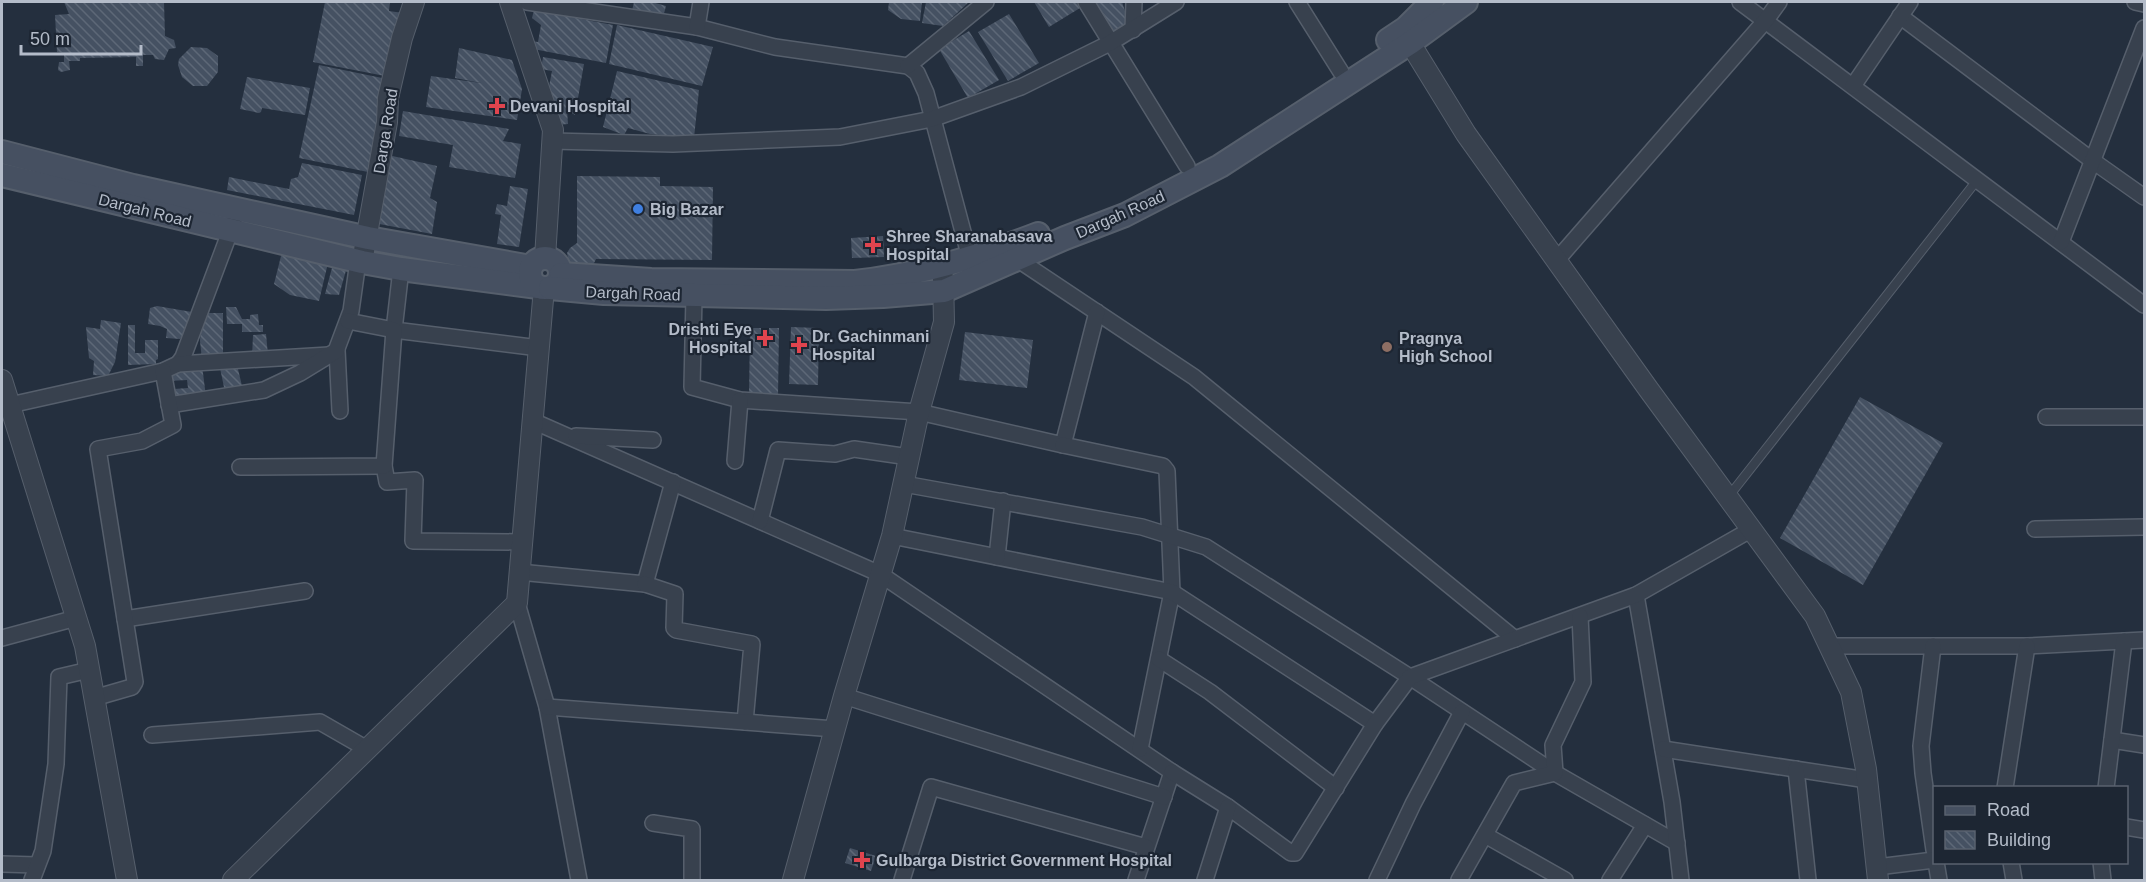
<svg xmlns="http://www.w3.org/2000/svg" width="2146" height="882" font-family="Arial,sans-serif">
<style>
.building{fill:url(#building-back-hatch)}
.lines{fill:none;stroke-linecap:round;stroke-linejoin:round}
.service-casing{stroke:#565f6c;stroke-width:10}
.minor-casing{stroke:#565f6c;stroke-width:18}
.tertiary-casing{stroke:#565f6c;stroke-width:22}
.secondary-casing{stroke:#565f6c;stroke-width:26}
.service{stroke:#38414e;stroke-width:8}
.minor{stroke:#38414e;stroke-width:15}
.tertiary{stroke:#38414e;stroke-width:20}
.secondary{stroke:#465061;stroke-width:22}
.health-dot{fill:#e0444e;stroke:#1d2633;stroke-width:2}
.shop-dot{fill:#3f7fe0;stroke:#1d2633;stroke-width:2}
.education-dot{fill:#8d6e63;stroke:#1d2633;stroke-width:2}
.labels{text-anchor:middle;stroke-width:4.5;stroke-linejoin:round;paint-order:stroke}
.poi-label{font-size:16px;font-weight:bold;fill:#b4bcc9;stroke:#1d2633;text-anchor:start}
.street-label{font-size:16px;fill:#b4bcc9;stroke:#1d2633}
</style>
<defs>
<pattern id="building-back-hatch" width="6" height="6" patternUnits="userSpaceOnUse" patternTransform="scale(1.5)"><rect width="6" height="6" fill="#455162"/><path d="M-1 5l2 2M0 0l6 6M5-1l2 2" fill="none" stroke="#5d6877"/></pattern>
</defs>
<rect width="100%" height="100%" fill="#242f3e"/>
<g class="building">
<path d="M64 2H164L165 36 174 40 176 48 169 49 164 60 155 59 153 55H143V66H136V57L80 58V61H69L70 70 61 72 58 70 59 62H64V53L57 52 55 15 69 14Z"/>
<path d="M325 2H390L389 11 403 13 390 77 313 62Z"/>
<path d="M634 2H652L666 6 662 21 631 15Z"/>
<path d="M889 2H922L920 21 901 19 888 10Z"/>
<path d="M926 2H969L943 26 922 23Z"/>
<path d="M1034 2H1076L1080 8 1049 27Z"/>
<path d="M1094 2H1122L1127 17 1124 28 1113 34Z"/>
<path d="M534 10 613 25 606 63 528 48 530 41 538 42 541 25 532 18Z"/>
<path d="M1009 14 1039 63 1008 81 978 32Z"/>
<path d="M617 25 713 47 702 86 609 64Z"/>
<path d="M969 31 999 80 968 98 939 49Z"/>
<path d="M191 47 207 48 218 56V72L207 86H193L182 77 178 65 179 59Z"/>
<path d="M459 48 512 60 522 89 517 120 426 107 431 76 481 83 455 78Z"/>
<path d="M543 57 584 64 575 115 567 110 568 124 557 125 547 97 552 71 541 69Z"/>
<path d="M319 65 387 79 373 173 299 158Z"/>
<path d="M617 71 699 90 694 138 650 134 628 128 624 135 603 127Z"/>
<path d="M247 77 310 88 305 115 262 108 261 112 259 113 240 109Z"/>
<path d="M403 111 509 129 503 141 521 144 515 178 449 167 453 145 399 136Z"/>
<path d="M388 155 437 166 430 198 437 202 432 234 374 223Z"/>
<path d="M302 163 362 175 354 215 227 190 229 177 289 189 291 179 298 177Z"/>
<path d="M577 176 660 177V186L713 187 712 260 596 259 593 265 572 267 569 263 567 253 570 248 577 243Z"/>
<path d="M510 186 528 189 519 247 497 244 501 215 495 214 497 204 507 206Z"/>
<path d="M883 236 884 257 852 258 851 238Z"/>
<path d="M282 252 328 263 319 301 290 295 274 284Z"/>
<path d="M333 264 347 267 339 295 325 294Z"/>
<path d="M157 306 192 312 189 331 184 333 180 339 166 338 167 329 160 326 148 324 150 308Z"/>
<path d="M226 307H236L242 319H250V315L258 314 259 325H263V332H242V324H227Z"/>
<path d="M202 313H223V360H202L200 341Z"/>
<path d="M101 320 121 323 115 362 108 376 93 375 94 361 89 358 86 327 100 329Z"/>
<path d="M128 325H135V353H145V340H158V359L156 360V364L128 365Z"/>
<path d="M791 327 819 328 818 385 789 384Z"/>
<path d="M750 328H779L778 396 749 395Z"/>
<path d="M965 332 1033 340 1027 388 959 380Z"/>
<path d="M266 334 268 355 252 357 253 335Z"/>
<path d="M202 365 206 397 175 400 174 389 188 388 187 380 169 381 172 369Z"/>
<path d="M237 365 243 390 225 392 220 368Z"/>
<path d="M1860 397 1943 443 1863 585 1780 538Z"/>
<path d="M850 848 876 856 871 871 845 863Z"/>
</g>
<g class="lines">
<g class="service-casing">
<path id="service" d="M1729 496 1978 179"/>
</g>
<g class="minor-casing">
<g id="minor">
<path d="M527 2 697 27 775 47 908 66 917 73 926 93 970 258"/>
<path d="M1086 2 1187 166"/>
<path d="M1297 2 1341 72"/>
<path d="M1740 2 2144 305"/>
<path d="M2135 2 2144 4"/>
<path d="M1900 16 2093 161 2144 197"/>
<path d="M697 27 701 2"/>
<path d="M1133 30 1134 2"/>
<path d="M908 66 986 2"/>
<path d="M1853 86 1910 2"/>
<path d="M552 141 673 144 840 137 932 119 1021 87 1110 43 1176 2"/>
<path d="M2061 242 2144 28"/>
<path d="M1017 259 1194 377 1515 639"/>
<path d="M1556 261 1766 20 1779 2"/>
<path d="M401 269 394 330 539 348"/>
<path d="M694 296 692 387 740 400 919 412 1063 445 1097 312"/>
<path d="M337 350 340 411"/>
<path d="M178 364 183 357 234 221"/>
<path d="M10 405 163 371 178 364 329 355"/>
<path d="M169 405 264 390 300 373 336 351 351 311 358 261"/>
<path d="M2046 417H2144"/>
<path d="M533 421 880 574 1172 772 1136 880"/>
<path d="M576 436 653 440"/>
<path d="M1063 445 1163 466 1167 471 1172 592 1140 749"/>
<path d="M735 461 740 400"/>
<path d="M384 466 387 482 415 480 413 541 522 542"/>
<path d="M240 467 384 466 394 330 348 321"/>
<path d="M904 484 1142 527 1206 547 1410 677 1555 773 1677 843"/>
<path d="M760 521 778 450 835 454 854 449 909 457"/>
<path d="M2035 529 2144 527"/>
<path d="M892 536 1172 592 1375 724"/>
<path d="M997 557 1003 501"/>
<path d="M519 572 645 584 673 482"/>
<path d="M645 584 675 594 674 628 676 630 752 644 745 722"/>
<path d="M1636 595 1672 802 1681 880"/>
<path d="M517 603 547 707 579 880"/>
<path d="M125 619 305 591"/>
<path d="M2 638 76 618"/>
<path d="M1829 646H2027L2144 640"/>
<path d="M1933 646 1921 746 1923 773 1934 850"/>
<path d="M1159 659 1210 692 1336 788"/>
<path d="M844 696 1164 797"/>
<path d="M94 698 132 687 135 682 98 449 142 441 173 425 163 371"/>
<path d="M547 707 835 729"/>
<path d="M152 735 320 722 367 749"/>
<path d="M2112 740 2144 745"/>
<path d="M1663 749 1867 780"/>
<path d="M1796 769 1808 880"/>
<path d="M1172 772 1228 807 1291 853H1295L1375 724 1410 677 1636 595 1752 529"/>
<path d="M2005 788 2027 646"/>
<path d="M2106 788 2124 641"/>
<path d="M653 823 692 829V880"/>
<path d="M2126 827 2144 830"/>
<path d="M1485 835 1565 880"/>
<path d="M1936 862 1939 880"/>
<path d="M2011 862 2014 880"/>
<path d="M2101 862 2103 880"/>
<path d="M2 864 37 865"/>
<path d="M1877 867 1934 860"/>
<path d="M32 880 43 851 56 764 59 677 89 670"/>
<path d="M902 880 931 787 1146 847"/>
<path d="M1205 880 1228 807"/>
<path d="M1377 880 1413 804 1462 712"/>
<path d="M1459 880 1514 783 1555 773 1553 745 1583 682 1580 616"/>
<path d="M1610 880 1645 825"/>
</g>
</g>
<g class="tertiary-casing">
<g id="tertiary">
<path d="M510 2 553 130 545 258"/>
<path d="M1410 43 1466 134 1649 390 1815 616 1851 692 1866 769 1878 880"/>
<path d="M362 262 387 122 388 98 402 38 414 2"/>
<path d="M2 380 85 646 127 880"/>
<path d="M233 880 517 603 544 288"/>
<path d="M793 880 844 696 892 536 919 412 944 322 943 277"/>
</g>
</g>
<g class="secondary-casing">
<g id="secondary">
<path d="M1388 40 1406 28 1432 2"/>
<path d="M2 152 133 186 368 238 531 267"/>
<path d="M2 175 362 262 401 269 538 287"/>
<circle cx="545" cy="273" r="15"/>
<path d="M561 274 651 280 855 282C918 275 979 257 1038 234"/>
<path d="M550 288 604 293 826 298 883 296 944 291 1065 238 1125 215 1220 166 1410 43 1466 2"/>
</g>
</g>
<use href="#service" class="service"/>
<use href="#minor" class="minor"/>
<use href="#tertiary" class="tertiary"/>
<use href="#secondary" class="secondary"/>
</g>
<g class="health-dot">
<path d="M494 97h6v6h6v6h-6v6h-6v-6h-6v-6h6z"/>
<path d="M870 236h6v6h6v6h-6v6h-6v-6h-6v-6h6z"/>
<path d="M762 329h6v6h6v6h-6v6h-6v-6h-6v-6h6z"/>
<path d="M796 336h6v6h6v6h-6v6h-6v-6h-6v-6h6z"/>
<path d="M859 851h6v6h6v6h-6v6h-6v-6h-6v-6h6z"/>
</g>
<circle class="shop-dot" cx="638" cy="209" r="6"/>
<circle class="education-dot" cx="1387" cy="347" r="6"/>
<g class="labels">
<g class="poi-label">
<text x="510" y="112">Devani Hospital</text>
<text x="650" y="215">Big Bazar</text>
<text x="886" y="242">Shree Sharanabasava<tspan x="886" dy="18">Hospital</tspan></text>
<text x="752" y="335" text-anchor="end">Drishti Eye<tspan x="752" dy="18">Hospital</tspan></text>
<text x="812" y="342">Dr. Gachinmani<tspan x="812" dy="18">Hospital</tspan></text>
<text x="1399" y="344">Pragnya<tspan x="1399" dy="18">High School</tspan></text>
<text x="876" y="866">Gulbarga District Government Hospital</text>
</g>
<g class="street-label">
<text transform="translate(385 131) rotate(-81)" y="6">Darga Road</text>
<text transform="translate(145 210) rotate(14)" y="6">Dargah Road</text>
<text transform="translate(1120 214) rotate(-24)" y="6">Dargah Road</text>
<text transform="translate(633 293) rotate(2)" y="6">Dargah Road</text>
</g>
</g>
<rect width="2146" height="882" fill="none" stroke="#b4bcc9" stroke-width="6"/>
<rect x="1933" y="786" width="195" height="78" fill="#1d2633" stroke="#59626f" stroke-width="1.5"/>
<rect x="1945" y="806" width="30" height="9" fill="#465061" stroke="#59626f" stroke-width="1.5"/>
<text x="1987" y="816" font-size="18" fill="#b4bcc9">Road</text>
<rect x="1945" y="831" width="30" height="18" fill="url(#building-back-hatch)" stroke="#59626f" stroke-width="1.5"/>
<text x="1987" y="846" font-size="18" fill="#b4bcc9">Building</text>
<path d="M21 45v9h120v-9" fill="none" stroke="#b4bcc9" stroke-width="3"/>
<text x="30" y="45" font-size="18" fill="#b4bcc9" stroke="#1d2633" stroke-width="4.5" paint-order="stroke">50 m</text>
</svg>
